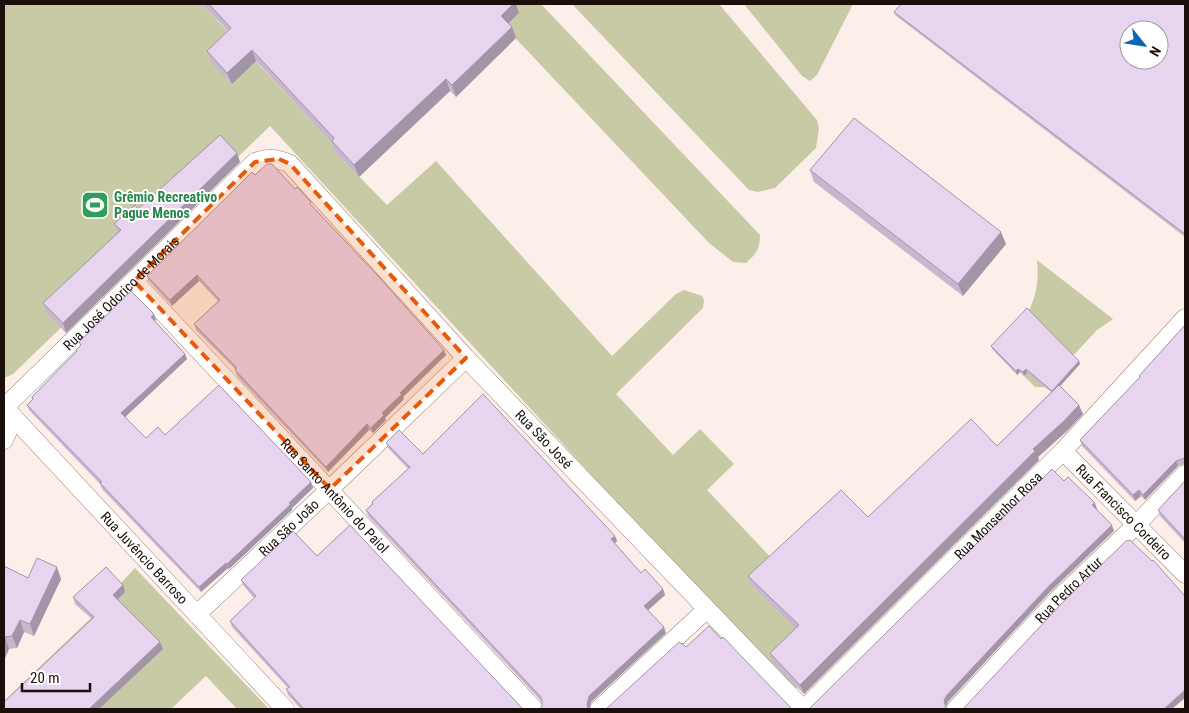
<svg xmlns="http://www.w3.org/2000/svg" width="1189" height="713" font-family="'Roboto Condensed',sans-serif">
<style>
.green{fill:#c7caa4}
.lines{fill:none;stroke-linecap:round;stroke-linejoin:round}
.minor-casing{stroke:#a48579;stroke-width:19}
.minor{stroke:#fff;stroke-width:18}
.wall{fill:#c7b7ce}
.shaded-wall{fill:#a295a8}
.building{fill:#e7d5f0;stroke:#a295a8;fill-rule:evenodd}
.marked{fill:#e8590c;fill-opacity:0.2;stroke:#e8590c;stroke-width:4;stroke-dasharray:10 6;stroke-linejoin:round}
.labels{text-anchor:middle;stroke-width:4;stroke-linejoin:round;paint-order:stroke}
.leisure-label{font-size:14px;font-weight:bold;fill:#27864d;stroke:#fff;text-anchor:start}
.street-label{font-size:14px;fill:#1a0f0a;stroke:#fff}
</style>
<rect width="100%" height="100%" fill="#fcefe9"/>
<g class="green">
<path d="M4 4H202L339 150 336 153 387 205 436 161 612 356 676 294 684 290 702 296 704 300 703 308 616 394 673 455 700 429 734 464 707 490 776 563 802 634 806 680 795 689 784 684 270 126 13 374 4 378Z"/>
<path d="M516 4H541L760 235C760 249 756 254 746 263L733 262 709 243 505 27 519 13Z"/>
<path d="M572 4H719L817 120 819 128 816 148 775 188 758 192 749 190Z"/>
<path d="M744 4H853L817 75 810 81 802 76Z"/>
<path d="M1037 260 1113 319 1097 330 1044 387H1035L1024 376 1057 341 1028 312C1037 295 1039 279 1037 260Z"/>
<path d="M135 568 269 709H237L206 676 171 709H4V701L91 618 94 621 119 585Z"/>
</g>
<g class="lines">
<g class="minor-casing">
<g id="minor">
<path id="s1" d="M134 281 534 709"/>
<path id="s2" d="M4 407 285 709"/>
<path id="s3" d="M4 408 255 162C268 157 277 158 290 164L466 358 803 709"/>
<path d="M4 440 14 418"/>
<path id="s4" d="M1063 451 1185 574"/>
<path id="s5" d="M197 614 330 489 466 358"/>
<path d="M599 709 707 609"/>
<path id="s6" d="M804 709 1063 451 1185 318"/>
<path id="s7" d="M956 709 1057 600 1136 525 1185 474"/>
</g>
</g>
<use href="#minor" class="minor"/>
</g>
<g class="wall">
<path d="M202 4H516L519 13 508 24 512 27 516 38 456 97 450 91 359 177 336 153 332 143 256 61 232 84 211 62 207 51 228 31Z"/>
<path d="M1185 4V237L895 15 894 12Z"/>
<path d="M237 153 240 162 66 333 46 312 43 303 118 233 114 224Z"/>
<path d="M810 170 1006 244 963 296 814 182Z"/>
<path d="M255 175 313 207 444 350 446 355 403 397 404 399 385 418 386 420 373 433 369 430 328 472 237 376 235 370H236L196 330 194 324 218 301 199 281 172 306 149 281 147 276Z"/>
<path d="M156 320 155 321 187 359 125 417 146 438 165 435 311 482 313 488 292 508V510L229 569 228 568 201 592 102 489 100 484 29 410 27 405 32 400V397L76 352V350L80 346 79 342Z"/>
<path d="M1185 325V464L1178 466 1145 500 1141 496 1135 501 1082 446 1080 440 1139 378V376Z"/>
<path d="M991 346 1079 361 1080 364 1060 386 1083 414 1068 430 1038 457 1039 460 804 694 773 663 770 653 796 628 752 585 748 576 868 517 997 446 1051 392 1027 373 1024 376 1020 372 1017 375 992 349Z"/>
<path d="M386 443 423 454 615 536 617 541 615 543 641 573 663 589 665 595 648 610 666 633 591 702 589 709H540L542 706V702L368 516 366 510 372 504V502L408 469 388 448Z"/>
<path d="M1185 481V543L1160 516 1158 510Z"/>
<path d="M317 556 523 709H301L288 695 286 689 288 688 232 627 230 621 254 598 243 585 241 580Z"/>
<path d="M4 566 28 578 61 579 34 636 24 632 17 648 9 649 5 658H4Z"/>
<path d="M123 585 125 592 117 600 160 642 163 649 92 619 75 604 73 597Z"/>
</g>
<g class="shaded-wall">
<path d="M513 4H516L519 13 505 27 501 16Z"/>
<path d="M512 27 516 38 456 97 452 85Z"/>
<path d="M252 50 256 61 232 84 227 73Z"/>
<path d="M446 79 450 91 359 177 354 165Z"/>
<path d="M237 153 240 162 66 333 63 323Z"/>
<path d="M1001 232 1006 244 963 296 958 284Z"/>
<path d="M197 275 199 281 172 306 170 300Z"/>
<path d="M154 314 156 320 153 322 151 317Z"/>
<path d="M444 350 446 355 403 397 404 399 385 418 386 420 373 433 371 428 382 413 400 393Z"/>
<path d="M185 354 187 359 123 419 121 413Z"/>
<path d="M1079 361 1080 364 1053 394 1052 391Z"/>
<path d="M1018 369 1020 372 1017 375 1016 371Z"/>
<path d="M1026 369 1027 373 1024 376 1023 372Z"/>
<path d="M1079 405 1083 414 1068 430 1038 457 1039 460 804 694 800 685 1033 449Z"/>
<path d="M367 424 369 430 328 472 326 467Z"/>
<path d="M1176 461 1178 466 1145 500 1143 495Z"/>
<path d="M311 482 313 488 292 508V510L229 569 227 564Z"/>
<path d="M1139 490 1141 496 1135 501 1133 495Z"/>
<path d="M1095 503 1097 509 1094 511 1092 505Z"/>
<path d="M1112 525 1114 531 1050 592 948 702 946 707 944 701 946 696 1048 587Z"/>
<path d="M615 536 617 541 613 545 611 539Z"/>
<path d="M226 563 228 568 201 592 199 587Z"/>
<path d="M57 567 61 579 34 636 30 624Z"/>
<path d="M123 585 125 592 115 602 113 595Z"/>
<path d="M663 589 665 595 646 612 644 606Z"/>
<path d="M20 620 24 632 17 648 12 636Z"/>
<path d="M664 627 666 633 591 702 589 709H588L587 705 589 696Z"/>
<path d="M5 637 9 649 5 658 4 655V639Z"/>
<path d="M160 642 163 649 99 709H89Z"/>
<path d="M1185 690V698L1172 709H1164Z"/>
</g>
<g class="building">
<path d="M209 4H513L501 16 512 27 452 85 446 79 354 165 332 141 334 138 252 50 227 73 207 51 231 28Z"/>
<path d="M901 4H1185V234L894 12ZM1129 30H1159V60H1129Z"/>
<path d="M854 118 1001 232 958 284 810 170Z"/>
<path d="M220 135 237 153 63 323 43 303 121 230 114 224 135 205 138 209Z"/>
<path d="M267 164H272L295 189 297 187 311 202 310 204 379 277 444 350 400 393 402 394 382 413 384 415 371 428 367 424 326 467 235 370 237 368 194 324 220 300 197 275 170 300 147 276 252 172 255 175Z"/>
<path d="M131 291 154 314 151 317 185 354 121 413 146 438 158 427 165 435 219 385 311 482 289 503 291 504 227 564 226 563 199 587 100 483 102 482 27 405 33 399 32 397 77 351 76 350 81 345 79 342Z"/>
<path d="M1027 308 1079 361 1052 391 1026 369 1023 372 1018 369 1016 371 991 346Z"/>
<path d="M1185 325V458L1176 461 1143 495 1139 490 1133 495 1080 440 1140 377 1139 376Z"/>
<path d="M1059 385 1079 405 1064 421 1033 449 1035 451 800 685 770 653 799 625 748 576 841 490 868 517 971 419 997 446Z"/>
<path d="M483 394 615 536 611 539 641 573 645 569 663 589 644 606 664 627 589 696 587 705 588 709H540L542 706V700L540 696 366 510 373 504 372 502 410 467 386 443 399 430 423 454Z"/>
<path d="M1052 469 1064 481 1068 477 1095 503 1092 505 1112 525 1048 587 946 696 944 701 946 709H809Z"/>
<path d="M1185 481V539L1158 510Z"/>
<path d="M350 525 523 709H304L286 689 290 687 230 621 256 596 241 580 293 531 317 556Z"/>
<path d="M1127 540 1128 541 1130 540 1152 561 1153 560 1185 596V690L1164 709H963L1063 602Z"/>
<path d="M37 558 57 567 30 624 20 620 12 636 5 637 4 639V566L28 578Z"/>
<path d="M106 567 123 585 113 595 160 642 89 709H4V702L94 617 73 597Z"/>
<path d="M709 626 721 639 723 637 792 709H606L679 642 681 644 682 643 686 647Z"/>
</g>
<path class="marked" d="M279 159 290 164 466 358 330 489 134 281 255 162Z"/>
<defs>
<g id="stadium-square" transform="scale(1.4375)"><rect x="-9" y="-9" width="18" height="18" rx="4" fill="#2e9e5b" stroke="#fff"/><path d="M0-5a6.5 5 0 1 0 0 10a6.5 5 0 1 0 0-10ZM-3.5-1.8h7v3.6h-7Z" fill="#fff"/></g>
</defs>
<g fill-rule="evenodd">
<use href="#stadium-square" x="95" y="205"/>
</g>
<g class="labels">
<g class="leisure-label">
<text x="114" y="202">Grêmio Recreativo<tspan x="114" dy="16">Pague Menos</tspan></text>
</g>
<g class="street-label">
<text dy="5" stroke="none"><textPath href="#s3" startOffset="164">Rua José Odorico de Morais</textPath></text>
<text dy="5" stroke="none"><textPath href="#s3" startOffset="762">Rua São José</textPath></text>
<text dy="5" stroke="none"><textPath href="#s1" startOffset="294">Rua Santo Antônio do Paiol</textPath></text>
<text dy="5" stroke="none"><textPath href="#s4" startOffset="86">Rua Francisco Cordeiro</textPath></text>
<text dy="5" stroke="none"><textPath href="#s6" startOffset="274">Rua Monsenhor Rosa</textPath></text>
<text dy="5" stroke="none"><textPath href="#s5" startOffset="126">Rua São João</textPath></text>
<text dy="5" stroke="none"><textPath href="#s2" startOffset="206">Rua Juvêncio Barroso</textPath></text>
<text dy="5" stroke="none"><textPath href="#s7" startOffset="164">Rua Pedro Artur</textPath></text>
</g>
</g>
<rect width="1189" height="713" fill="none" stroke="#1a0f0a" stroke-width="10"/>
<g transform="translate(1144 45) rotate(120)"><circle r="24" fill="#ffffff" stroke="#a39f9d"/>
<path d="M0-4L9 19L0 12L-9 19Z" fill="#0a67b4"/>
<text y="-8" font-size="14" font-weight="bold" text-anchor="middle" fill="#1a0f0a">N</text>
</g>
<path d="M22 683v8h68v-8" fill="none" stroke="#1a0f0a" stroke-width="2.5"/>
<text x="30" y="683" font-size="15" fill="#1a0f0a" stroke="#ffffff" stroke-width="4" paint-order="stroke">20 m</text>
</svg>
